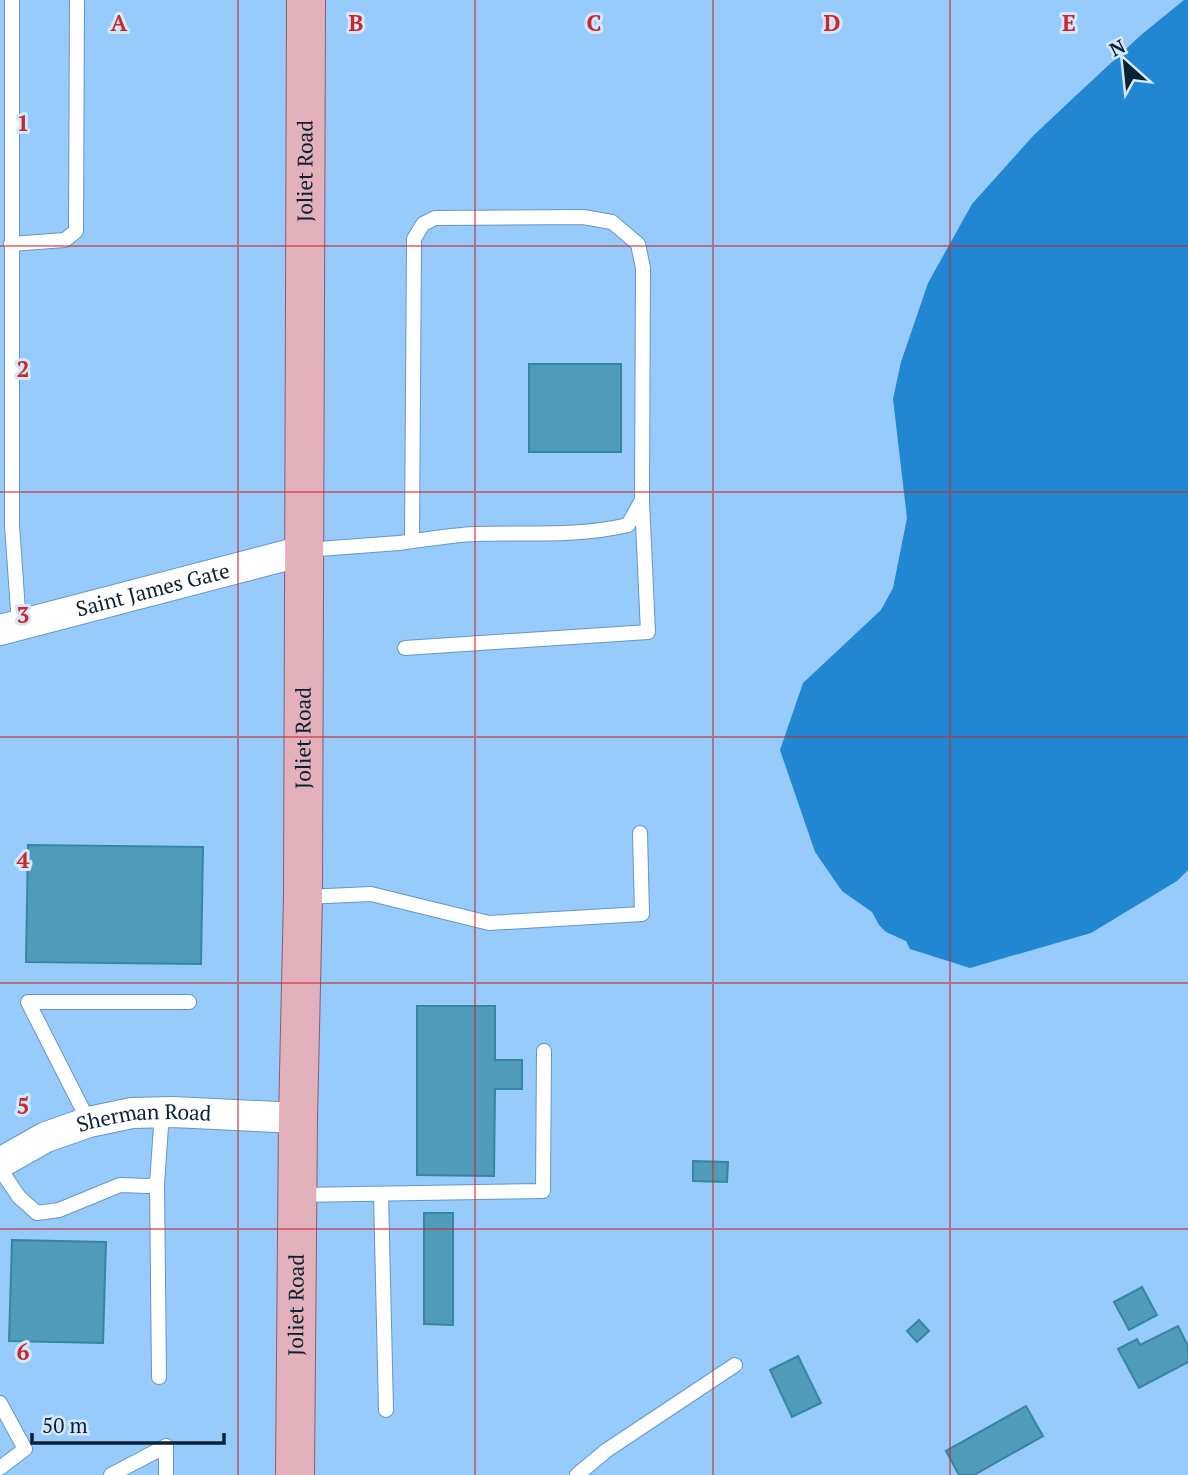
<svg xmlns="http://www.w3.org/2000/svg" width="1188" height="1475" font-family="'PT Serif',serif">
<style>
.water{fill:#2187d3}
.building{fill:#4f9bb9;stroke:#3785a3;stroke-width:2}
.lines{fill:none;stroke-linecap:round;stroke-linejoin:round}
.lane-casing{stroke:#6497c5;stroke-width:16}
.street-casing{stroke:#6497c5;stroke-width:32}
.primary-casing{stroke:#8c5d6e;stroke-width:40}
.lane{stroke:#fff;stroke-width:14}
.street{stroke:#fff;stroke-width:30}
.primary{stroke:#e3b1bb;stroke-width:38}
.grid{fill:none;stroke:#cc2829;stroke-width:2;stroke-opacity:0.55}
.labels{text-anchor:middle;stroke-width:6;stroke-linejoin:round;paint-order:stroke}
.street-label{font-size:21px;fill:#0c2133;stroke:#d3e8fc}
.grid-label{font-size:23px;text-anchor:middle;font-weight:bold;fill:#cc2829;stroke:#d3e8fc;stroke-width:6;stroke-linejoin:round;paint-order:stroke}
</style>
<rect width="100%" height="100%" fill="#96cbfb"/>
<path class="water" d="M1184 0H1188V870L1177 881 1091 933 970 968 910 949 906 941 886 932 879 925 872 912 842 891 815 852 780 750 803 683 881 610 893 588 907 518 893 399 901 362 928 283 972 204 1033 136 1069 102 1141 35Z"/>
<g class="building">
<rect x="529" y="364" width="92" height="88"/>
<path d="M28 845 203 847 201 964 26 962Z"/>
<path d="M417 1006H495V1060H522V1089H495L494 1176 417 1175Z"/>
<path d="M693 1161 728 1162 727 1182 693 1181Z"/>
<path d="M424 1213H453V1325L424 1324Z"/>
<path d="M12 1240 106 1242 103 1343 9 1341Z"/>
<path d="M1142 1287 1157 1315 1129 1330 1114 1302Z"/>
<path d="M919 1320 929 1331 917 1342 907 1331Z"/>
<path d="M1178 1326 1188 1346V1362L1139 1388 1118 1349 1137 1339 1140 1345Z"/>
<path d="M798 1356 821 1403 792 1417 770 1370Z"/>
<path d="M1026 1406 1043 1436 974 1475H959L946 1451Z"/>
</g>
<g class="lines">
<g class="lane-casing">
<g id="lane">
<path d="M12 0V525L19 625"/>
<path d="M11 244 65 240 76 231 77 0"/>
<path d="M305 550 399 543C424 540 450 535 475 534 525 532 578 537 628 525L642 500 643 268 638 244 612 222 583 217 435 218 423 224 414 239 412 541"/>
<path d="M405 648 648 632 642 501"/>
<path d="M305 897 371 894 489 923 642 914 640 833"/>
<path d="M89 1122 28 1002H189"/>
<path d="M0 1169 19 1197 37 1213 59 1210 120 1185 148 1186 157 1184 162 1112"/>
<path d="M157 1184 159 1377"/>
<path d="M381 1194 386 1410"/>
<path d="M299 1195 543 1191 544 1051"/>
<path d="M0 1403 25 1449 0 1468"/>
<path d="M111 1475 166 1446V1475"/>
<path d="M577 1475 607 1450 735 1365"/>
</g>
</g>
<g class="street-casing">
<g id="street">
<path id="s1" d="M0 630 303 551"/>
<path id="s2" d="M0 1163 46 1137 89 1122 132 1113 173 1112 298 1118"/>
</g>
</g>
<g class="primary-casing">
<g id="primary">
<path id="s3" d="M295 1475 298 1118 303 897 306 0"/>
</g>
</g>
<use href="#lane" class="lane"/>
<use href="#street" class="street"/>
<use href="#primary" class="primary"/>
</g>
<path class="grid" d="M238 0V1475M475 0V1475M713 0V1475M950 0V1475M0 246H1188M0 492H1188M0 737H1188M0 983H1188M0 1229H1188"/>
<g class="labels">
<g class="street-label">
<text dy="7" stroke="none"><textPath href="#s3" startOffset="1304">Joliet Road</textPath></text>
<text dy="7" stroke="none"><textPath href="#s1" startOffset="158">Saint James Gate</textPath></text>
<text dy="7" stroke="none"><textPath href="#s3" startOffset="737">Joliet Road</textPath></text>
<text dy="7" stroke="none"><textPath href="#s2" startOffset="154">Sherman Road</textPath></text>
<text dy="7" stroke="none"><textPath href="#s3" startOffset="170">Joliet Road</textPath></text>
</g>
</g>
<g class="grid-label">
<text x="119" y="31">A</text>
<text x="356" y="31">B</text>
<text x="594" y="31">C</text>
<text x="832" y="31">D</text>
<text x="1069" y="31">E</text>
<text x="23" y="131">1</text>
<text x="23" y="377">2</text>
<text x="23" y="623">3</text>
<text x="23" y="868">4</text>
<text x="23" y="1114">5</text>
<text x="23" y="1360">6</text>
</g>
<g transform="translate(1125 63) rotate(333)" stroke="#d3e8fc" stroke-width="5" paint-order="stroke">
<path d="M0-5L12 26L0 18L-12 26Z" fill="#0c2133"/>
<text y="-10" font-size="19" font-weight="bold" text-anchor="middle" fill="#0c2133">N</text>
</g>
<path d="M32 1433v10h192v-10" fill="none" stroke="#0c2133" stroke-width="3.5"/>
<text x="42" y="1433" font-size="21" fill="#0c2133" stroke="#d3e8fc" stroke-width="5" paint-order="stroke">50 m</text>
</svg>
